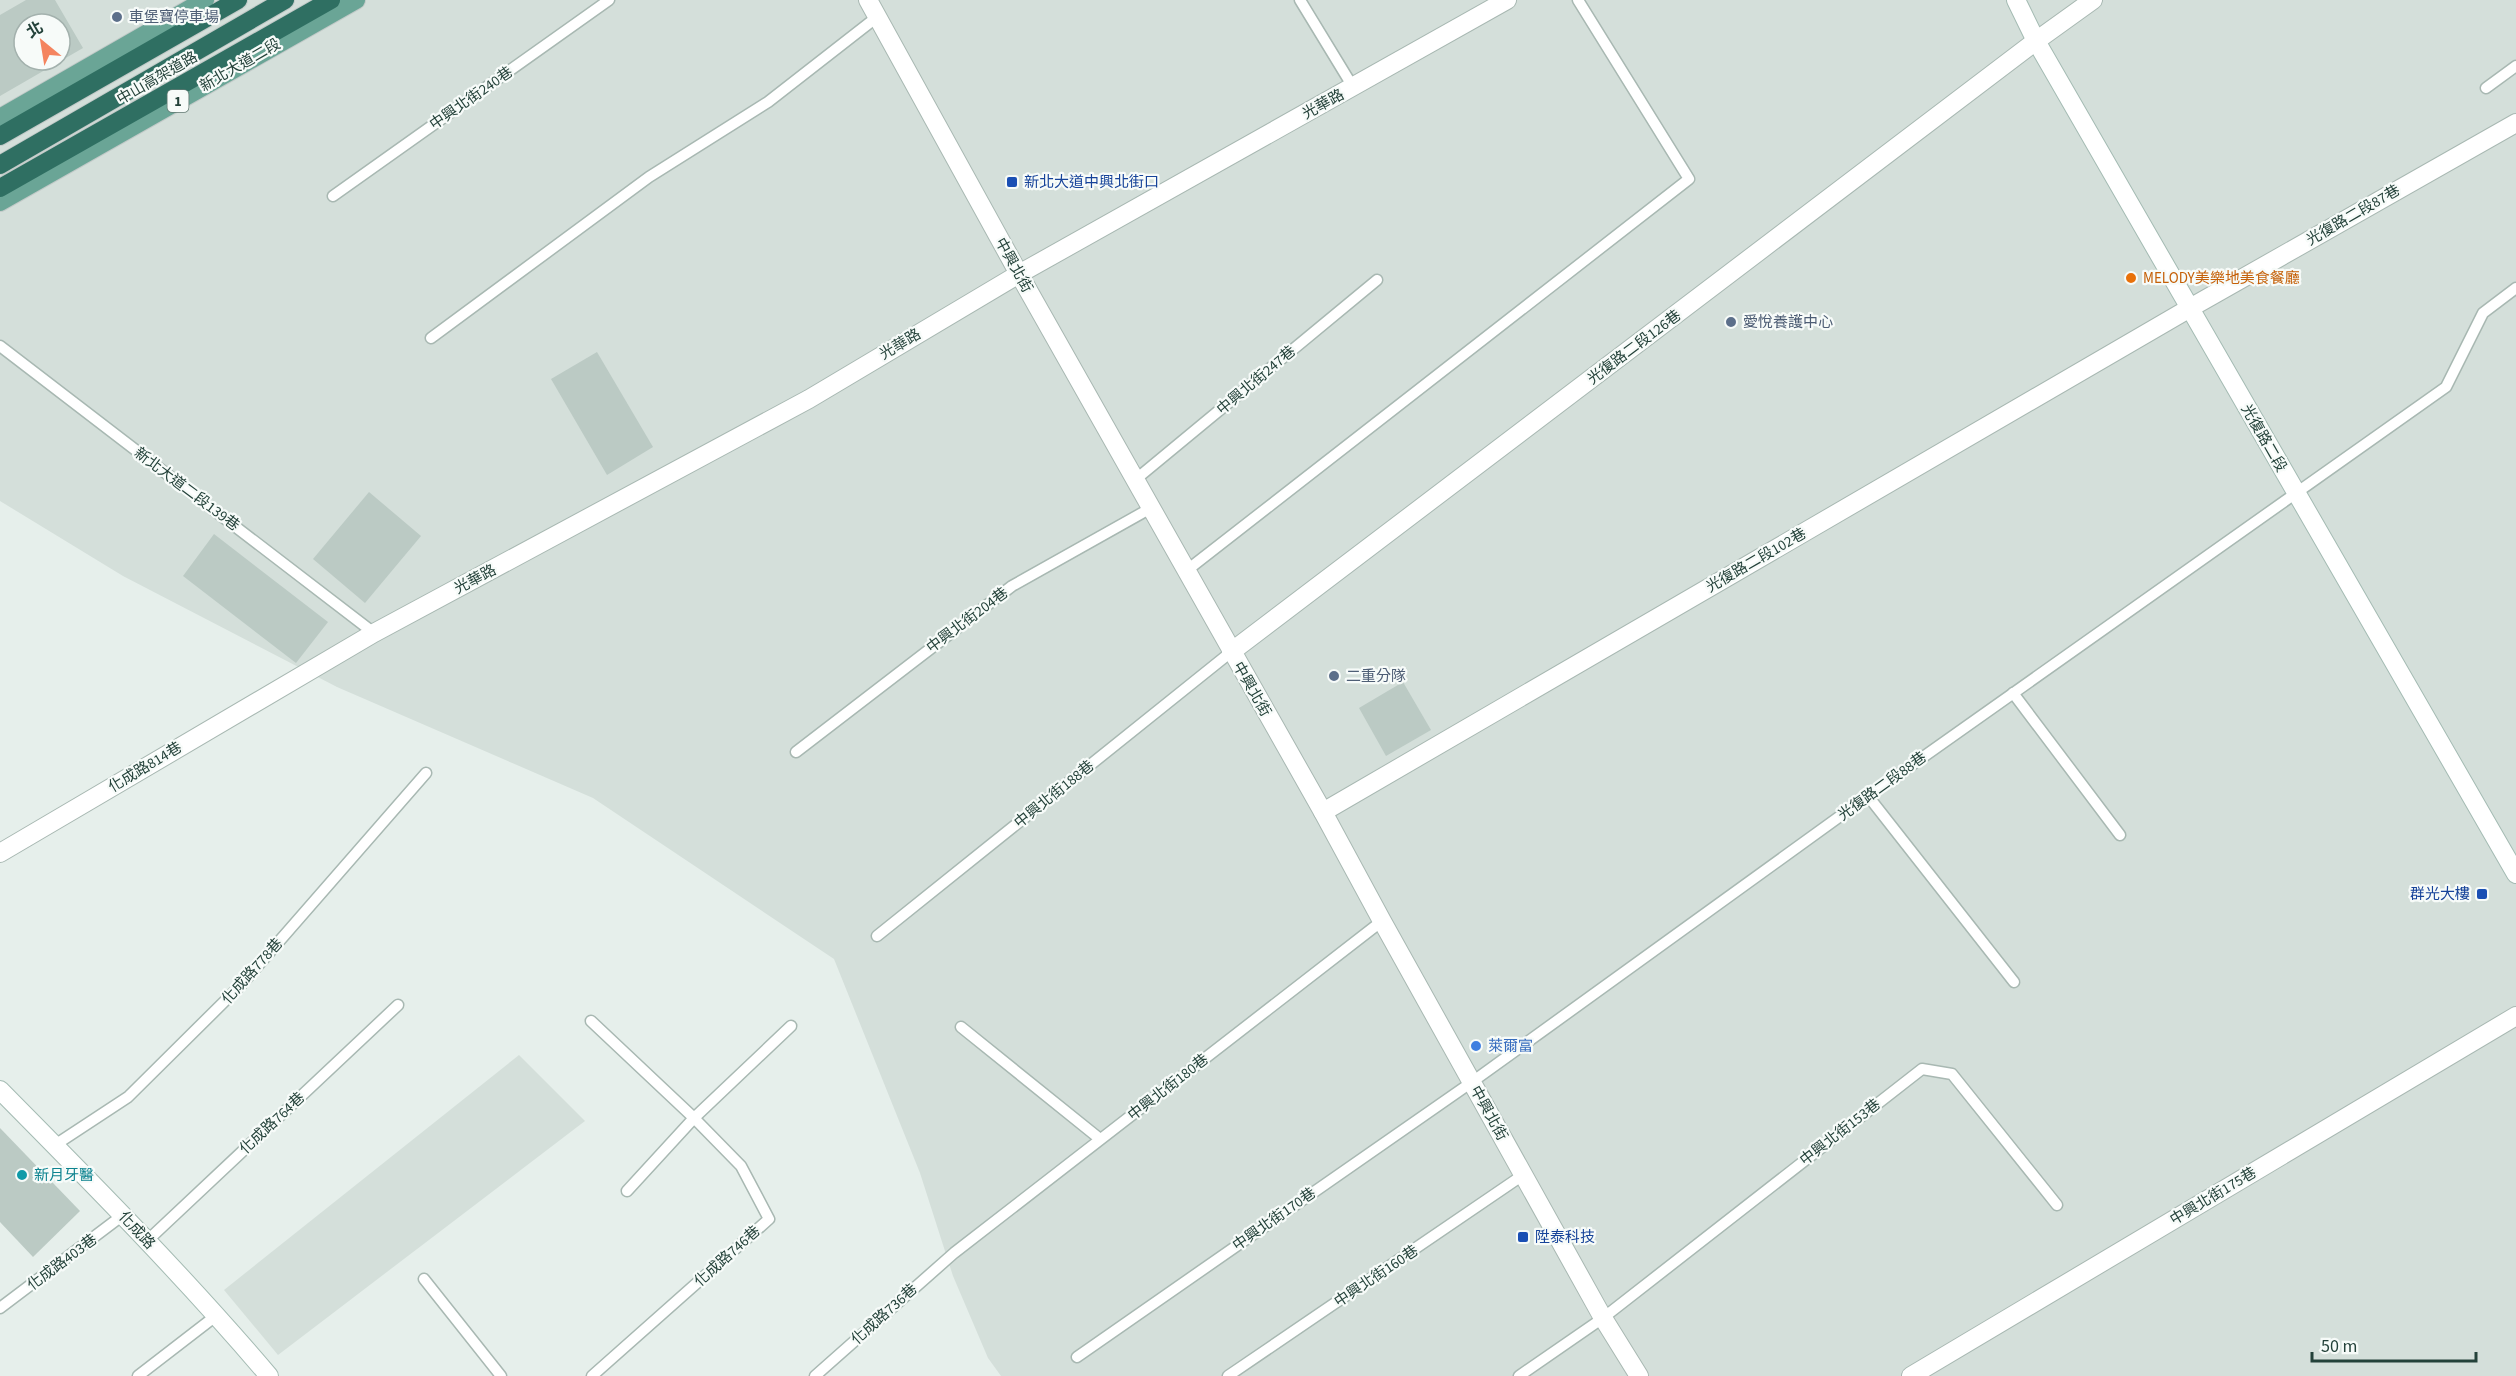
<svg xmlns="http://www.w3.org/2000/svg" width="2516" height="1376" font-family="'Source Sans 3','Noto Sans TC',sans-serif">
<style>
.built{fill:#d4dfda;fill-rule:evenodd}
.building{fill:#bbcac4;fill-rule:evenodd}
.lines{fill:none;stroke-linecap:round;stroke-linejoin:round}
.lane-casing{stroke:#a8b8b2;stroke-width:13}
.street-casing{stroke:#a8b8b2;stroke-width:20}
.secondary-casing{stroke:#a4bbb3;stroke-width:20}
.primary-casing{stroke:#c2cac8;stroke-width:20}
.highway-casing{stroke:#c2cac8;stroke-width:20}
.lane{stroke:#fff;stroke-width:10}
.street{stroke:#fff;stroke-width:18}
.secondary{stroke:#fff;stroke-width:18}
.primary{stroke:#6aa596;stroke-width:18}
.highway{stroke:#2f6f62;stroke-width:18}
.service-dot{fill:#5c6f8a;stroke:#f7fbf9;stroke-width:2}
.transit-dot{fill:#1a4fb4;stroke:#f7fbf9;stroke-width:2}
.food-dot{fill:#e8710a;stroke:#f7fbf9;stroke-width:2}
.shop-dot{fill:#3f7fe0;stroke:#f7fbf9;stroke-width:2}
.culture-dot{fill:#0f9aa8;stroke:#f7fbf9;stroke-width:2}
.labels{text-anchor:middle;stroke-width:4.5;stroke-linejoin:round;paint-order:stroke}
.shield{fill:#f7fbf9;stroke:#637a73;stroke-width:1.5}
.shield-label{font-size:14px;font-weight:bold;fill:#24423a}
.service-label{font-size:15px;fill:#4e5e75;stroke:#f7fbf9;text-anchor:start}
.street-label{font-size:15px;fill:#24423a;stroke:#f7fbf9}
.transit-label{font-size:15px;fill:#164399;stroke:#f7fbf9;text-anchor:start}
.food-label{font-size:15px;fill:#c56008;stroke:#f7fbf9;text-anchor:start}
.shop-label{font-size:15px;fill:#366cbe;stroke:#f7fbf9;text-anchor:start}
.culture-label{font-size:15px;fill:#0d838f;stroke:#f7fbf9;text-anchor:start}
</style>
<rect width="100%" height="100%" fill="#e6efeb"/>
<g class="built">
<path d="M0 0H2516V1376H1001L988 1358 953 1276 920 1173 834 959 593 798 337 687 123 576 0 501ZM24 24H60V60H24Z"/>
<path d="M519 1055 585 1121 278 1355 224 1290Z"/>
</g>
<g class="building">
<path d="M26 0H55L83 48 0 96V15ZM24 24H60V60H24Z"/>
<path d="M597 352 653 447 607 475 551 379Z"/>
<path d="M369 492 421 536 365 603 313 559Z"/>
<path d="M214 534 328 622 296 663 183 576Z"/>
<path d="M1403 682 1431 730 1386 756 1359 708Z"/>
<path d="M0 1128 80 1211 33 1257 0 1222Z"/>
</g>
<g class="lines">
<g class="lane-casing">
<g id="lane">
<path d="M1300 0 1353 87"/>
<path d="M2486 88 2516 66"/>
<path d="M333 196 609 0"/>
<path d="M431 338 649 177 768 102 877 17"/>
<path d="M0 346 374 633"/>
<path d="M1135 480 1377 280"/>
<path d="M1186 571 1689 179 1578 0"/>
<path d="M2013 693 2120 835"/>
<path d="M796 752 1012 586 1151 508"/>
<path d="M1868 796 2014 982"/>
<path d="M877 936 1231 652"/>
<path d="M591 1021 694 1118 741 1166 769 1219 592 1376"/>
<path d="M961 1027 1100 1139"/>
<path d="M55 1145 128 1097 241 985 426 773"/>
<path d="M627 1191 694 1118 791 1026"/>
<path d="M147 1241 398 1005"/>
<path d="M424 1279 501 1376"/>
<path d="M0 1308 123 1215"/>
<path d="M1077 1357 1472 1082 1868 796 2446 387 2483 313 2516 288"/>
<path d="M138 1376 217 1315"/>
<path d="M815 1376 954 1253 1382 921"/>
<path d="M1228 1376 1523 1175"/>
<path d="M1519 1376 1603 1318 1922 1069 1952 1074 2057 1205"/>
</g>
</g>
<g class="street-casing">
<g id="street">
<path d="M868 0 1019 274 1323 812 1382 921 1603 1318 1639 1376"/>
<path d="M1231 652 2036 41 2093 0"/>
<path d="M1323 812 2190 308 2516 123"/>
<path d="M0 853 374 633 809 399 1019 274 1507 0"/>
<path d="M1911 1376 2516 1016"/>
</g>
</g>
<g class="secondary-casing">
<g id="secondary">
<path d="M2016 0 2036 41 2516 874"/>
<path d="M0 1090C92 1183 184 1276 269 1376"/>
</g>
</g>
<g class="primary-casing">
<g id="primary">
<path d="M0 118 205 0"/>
<path d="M0 202 356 0"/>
</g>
</g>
<g class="highway-casing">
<g id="highway">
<path d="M0 136 238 0"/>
<path d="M0 165 285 0"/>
<path d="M0 188 331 0"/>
</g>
</g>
<use href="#lane" class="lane"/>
<use href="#street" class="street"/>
<use href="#secondary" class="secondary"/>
<use href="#primary" class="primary"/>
<use href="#highway" class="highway"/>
</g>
<g class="service-dot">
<circle cx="117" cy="17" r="6"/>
<circle cx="1731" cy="322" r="6"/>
<circle cx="1334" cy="676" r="6"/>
</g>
<g class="transit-dot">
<rect x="1006" y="176" width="12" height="12" rx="3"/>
<rect x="2476" y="888" width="12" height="12" rx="3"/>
<rect x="1517" y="1231" width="12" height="12" rx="3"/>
</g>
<circle class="food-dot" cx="2131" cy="278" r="6"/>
<circle class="shop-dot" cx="1476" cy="1046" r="6"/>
<circle class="culture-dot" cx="22" cy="1175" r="6"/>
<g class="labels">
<rect class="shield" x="167.5" y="90" width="21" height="22" rx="4.5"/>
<g class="shield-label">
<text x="178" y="106">1</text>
</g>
<g class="service-label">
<text x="129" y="22">車堡寶停車場</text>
<text x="1743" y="327">愛悅養護中心</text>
<text x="1346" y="681">二重分隊</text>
</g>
<g class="street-label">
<text transform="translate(240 65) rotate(-30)" y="5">新北大道二段</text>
<text transform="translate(157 78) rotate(-30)" y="5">中山高架道路</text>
<text transform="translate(471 98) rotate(-35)" y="5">中興北街240巷</text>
<text transform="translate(1323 104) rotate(-29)" y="5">光華路</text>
<text transform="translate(2353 215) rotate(-30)" y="5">光復路二段87巷</text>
<text transform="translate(1014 265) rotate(61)" y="5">中興北街</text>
<text transform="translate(900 344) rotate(-31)" y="5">光華路</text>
<text transform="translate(1634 347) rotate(-37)" y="5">光復路二段126巷</text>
<text transform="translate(1256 380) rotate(-40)" y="5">中興北街247巷</text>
<text transform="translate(2264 438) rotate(60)" y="5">光復路二段</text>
<text transform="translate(187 489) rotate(37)" y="5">新北大道二段139巷</text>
<text transform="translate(1756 560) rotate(-30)" y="5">光復路二段102巷</text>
<text transform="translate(475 579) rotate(-28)" y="5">光華路</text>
<text transform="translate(967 620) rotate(-37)" y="5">中興北街204巷</text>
<text transform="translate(1252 689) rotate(60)" y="5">中興北街</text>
<text transform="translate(145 767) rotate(-31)" y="5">化成路814巷</text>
<text transform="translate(1882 786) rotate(-36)" y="5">光復路二段88巷</text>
<text transform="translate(1054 794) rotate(-39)" y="5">中興北街188巷</text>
<text transform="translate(252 971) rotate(-48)" y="5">化成路778巷</text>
<text transform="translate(1168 1087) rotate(-38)" y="5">中興北街180巷</text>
<text transform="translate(1489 1113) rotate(61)" y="5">中興北街</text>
<text transform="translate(272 1123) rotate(-43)" y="5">化成路764巷</text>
<text transform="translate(1840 1132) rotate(-38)" y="5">中興北街153巷</text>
<text transform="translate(2213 1196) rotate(-31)" y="5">中興北街175巷</text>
<text transform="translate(1274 1219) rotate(-35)" y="5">中興北街170巷</text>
<text transform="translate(137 1230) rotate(47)" y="5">化成路</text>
<text transform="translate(727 1256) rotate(-42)" y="5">化成路746巷</text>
<text transform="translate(62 1262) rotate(-37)" y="5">化成路403巷</text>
<text transform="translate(1376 1276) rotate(-34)" y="5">中興北街160巷</text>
<text transform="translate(884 1314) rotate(-42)" y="5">化成路736巷</text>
</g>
<g class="transit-label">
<text x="1024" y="187">新北大道中興北街口</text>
<text x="2470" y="899" text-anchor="end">群光大樓</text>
<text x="1535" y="1242">陞泰科技</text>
</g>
<g class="food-label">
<text x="2143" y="283">MELODY美樂地美食餐廳</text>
</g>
<g class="shop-label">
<text x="1488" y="1051">萊爾富</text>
</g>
<g class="culture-label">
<text x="34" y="1180">新月牙醫</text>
</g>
</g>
<g transform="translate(42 42) rotate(330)"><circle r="28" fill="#f7fbf9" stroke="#a3b1ad" stroke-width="1.5"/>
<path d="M0-4.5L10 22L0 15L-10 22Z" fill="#f4845f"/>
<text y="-9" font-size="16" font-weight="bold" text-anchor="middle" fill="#24423a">北</text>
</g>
<path d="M2312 1352v9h164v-9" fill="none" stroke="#24423a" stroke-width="3"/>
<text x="2321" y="1352" font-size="18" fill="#24423a" stroke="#f7fbf9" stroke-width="4.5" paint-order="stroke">50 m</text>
</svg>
